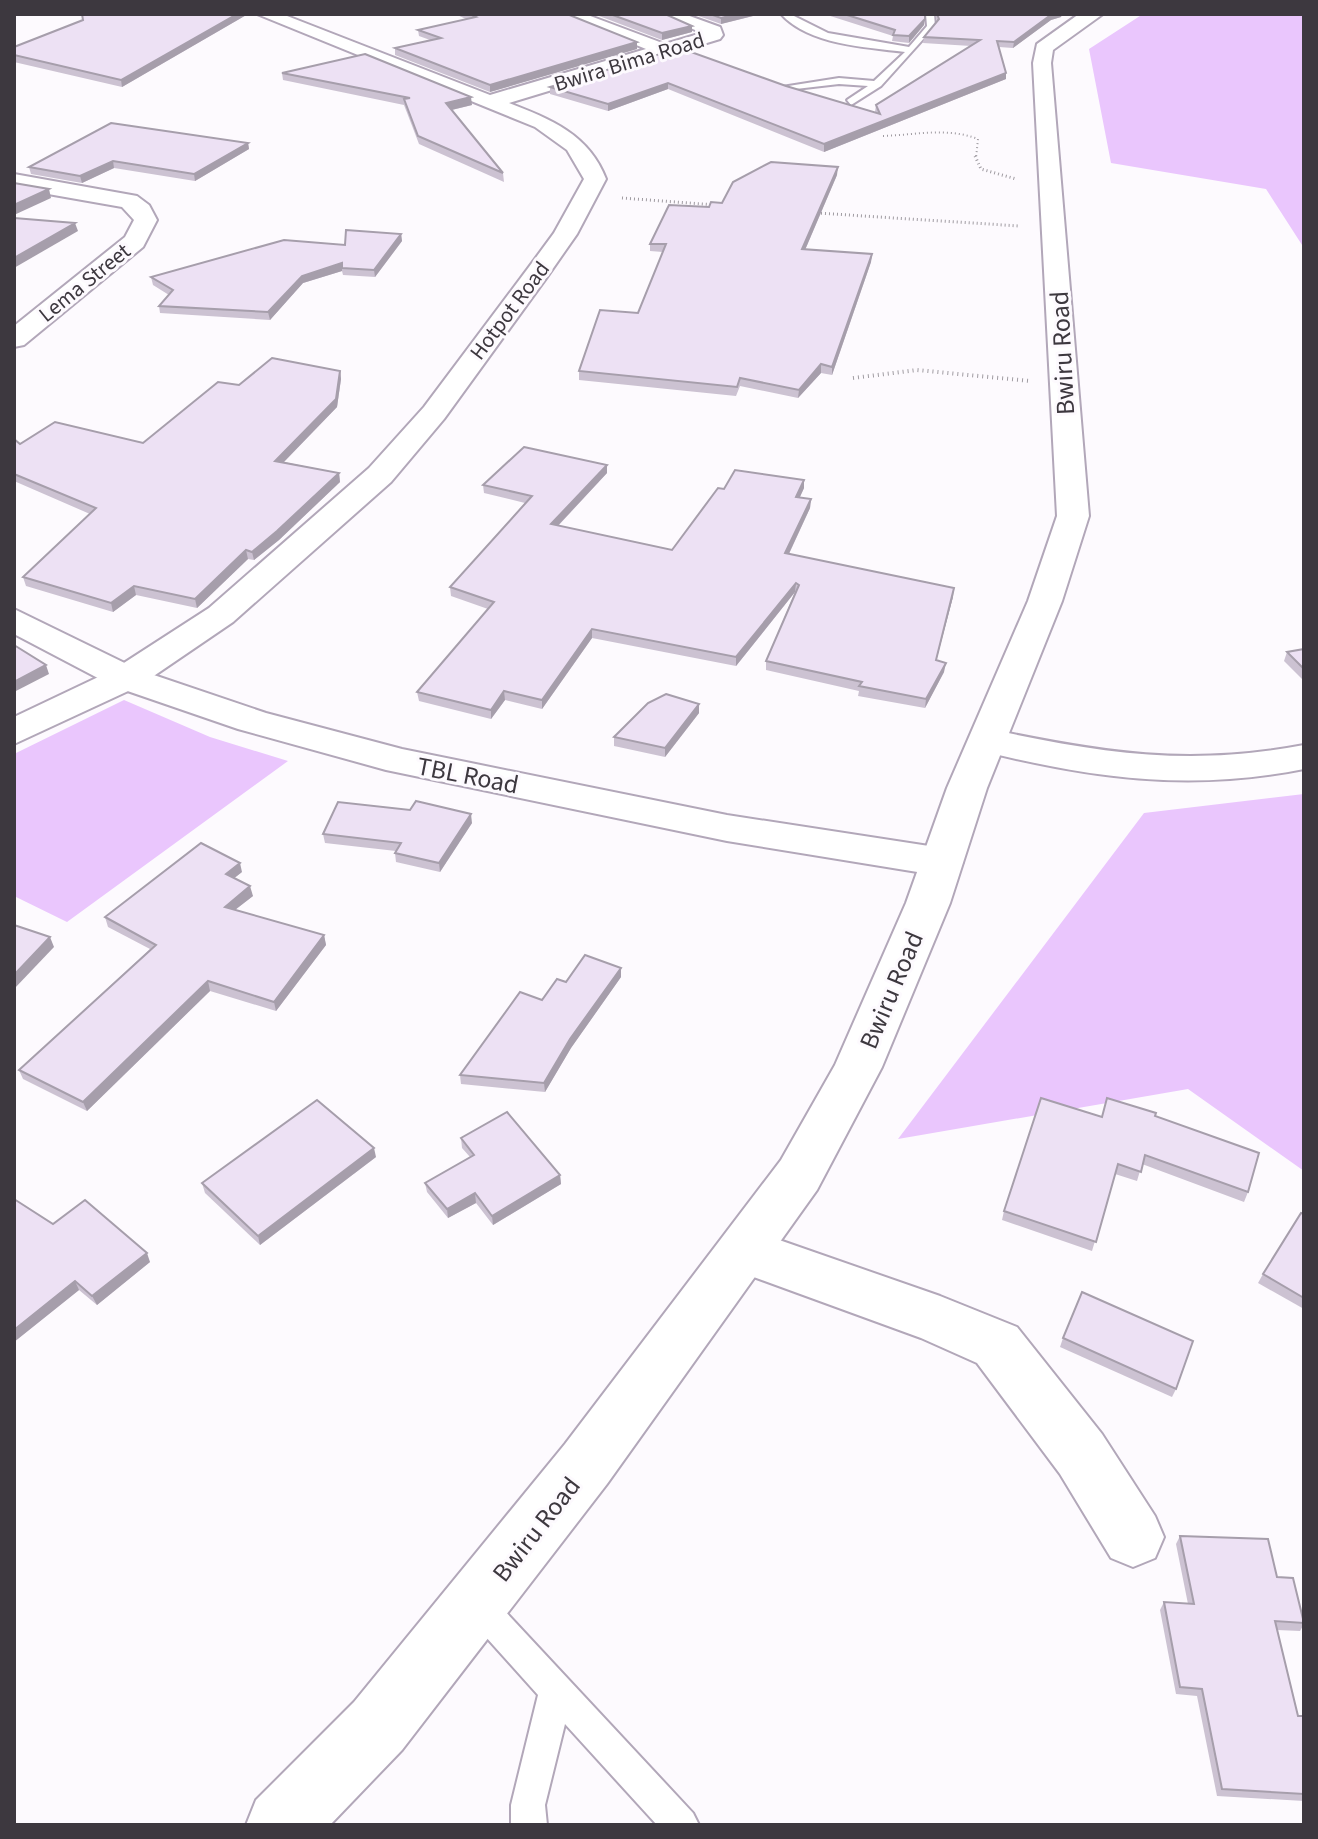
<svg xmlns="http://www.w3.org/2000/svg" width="1318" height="1839" font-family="'Source Sans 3',sans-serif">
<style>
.green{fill:#eac6fd}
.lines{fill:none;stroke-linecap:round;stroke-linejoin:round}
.service-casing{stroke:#b2a7b9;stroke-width:4}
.minor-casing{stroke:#b2a7b9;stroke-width:4}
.tertiary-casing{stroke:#b2a7b9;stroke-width:4}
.secondary-casing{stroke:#b2a7b9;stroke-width:4}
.path-far2{stroke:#9f9ba1;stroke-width:2;stroke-dasharray:1 3;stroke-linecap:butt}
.path-far1{stroke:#9f9ba1;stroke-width:3;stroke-dasharray:1 3;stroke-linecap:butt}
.path{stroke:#9f9ba1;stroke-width:4;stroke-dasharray:1 4;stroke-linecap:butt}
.service{fill:#fff;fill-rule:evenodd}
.minor{fill:#fff;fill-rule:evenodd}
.tertiary{fill:#fff;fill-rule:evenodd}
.secondary{fill:#fff;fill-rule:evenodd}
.wall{fill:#ccc2d2}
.shaded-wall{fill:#a69eab}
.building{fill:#ede1f4;stroke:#a69eab;stroke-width:2}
.labels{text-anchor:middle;stroke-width:6;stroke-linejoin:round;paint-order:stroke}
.far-street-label{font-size:22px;fill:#3d383f;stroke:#fdfafe}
.street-label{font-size:26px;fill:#3d383f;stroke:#fdfafe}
</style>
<rect width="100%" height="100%" fill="#fdfafe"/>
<g class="green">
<path d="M1143 14H1304V248L1266 189 1111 163 1089 49Z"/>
<path d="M124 700 210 737 288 761 67 922 14 896V754Z"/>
<path d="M1304 794V1171L1188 1089 898 1139 1144 813Z"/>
</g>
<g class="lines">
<g class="service-casing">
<g id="service">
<path d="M781 14H790L828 33 909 47 927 26 926 14H934L935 26 881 86 851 105 847 100 868 86 839 84 787 90 782 87 839 78 874 81 905 52C865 47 809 45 781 14Z"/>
<path d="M478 1589 489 1594 693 1813 699 1825H657L565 1724 545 1805 547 1825H511V1805L538 1695 467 1616 462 1605 467 1594Z"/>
</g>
</g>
<g class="minor-casing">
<g id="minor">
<path d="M257 14H282L490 95 646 49 560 14H585L665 44 702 33 658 14H684L720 27 723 35 720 39 509 103C550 119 589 134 606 179L577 234 547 277 444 419 391 482 233 622 139 686 14 744V717L113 670 209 608 369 468 424 407 529 267 554 233 584 179 567 150 535 127Z"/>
<path d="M14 174 137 196 149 205 157 220 143 247 24 345 14 347V326L125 237 134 220 122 207 14 188Z"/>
<path d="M989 729C1102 753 1189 767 1304 745V769C1189 792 1088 778 975 749L970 741 975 733Z"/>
<path d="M745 1228 940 1296 1017 1327 1102 1434 1155 1516 1164 1537 1155 1558 1133 1567 1111 1558 1060 1474 977 1363 921 1338 726 1267 718 1251 726 1235Z"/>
</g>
</g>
<g class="tertiary-casing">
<path id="tertiary" d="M14 609 139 670 266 713 402 749 727 815 942 848 957 852 963 862 957 872 942 876 727 841 386 770 238 729 113 686 14 634Z"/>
</g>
<g class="secondary-casing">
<path id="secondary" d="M1079 14H1103L1053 50 1051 63 1089 516 1062 601 987 788 950 903 882 1067 817 1190 607 1484 402 1750 330 1825H246L256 1800 354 1702 565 1444 781 1160 835 1065 906 903 947 788 1028 601 1057 516 1033 63 1037 44Z"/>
</g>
<path class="path-far2" d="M883 136C915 135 947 127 978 139L976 158"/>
<g class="path-far1">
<path d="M975 156 981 169 1016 179"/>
<path d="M622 198 716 205"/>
<path d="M817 213 1019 226"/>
</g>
<path class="path" d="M853 378 917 370 1030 381"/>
<use href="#service" class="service"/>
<use href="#minor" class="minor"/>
<use href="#tertiary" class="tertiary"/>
<use href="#secondary" class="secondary"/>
</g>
<g class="wall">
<path d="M248 14 122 87 14 62V47L83 20Z"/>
<path d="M455 14H567L637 49 490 92 395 55V48L430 40 419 36 418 30 466 19Z"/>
<path d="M594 14H665L692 32 662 40Z"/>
<path d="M693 14H761L721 24Z"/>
<path d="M824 14H925L924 25 909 43 892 41 893 36Z"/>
<path d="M935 14H1062L1061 17 1051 20 1013 48 999 47 1006 79 824 152 668 89 608 111 550 94V87L680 48 786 86 875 112 876 105 971 46 923 43 924 37 937 22Z"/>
<path d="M282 73 472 105 452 110 503 173 504 182 419 144 404 105 283 80Z"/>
<path d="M248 143 249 149 195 181 114 168 82 183 31 174 29 167Z"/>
<path d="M837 175 805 250 872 254 871 262 832 375 821 373 798 398 740 386 736 396 579 380V371L638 313 663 252 650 251V244L722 203Z"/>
<path d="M401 234 402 241 375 277 343 275 342 271 303 283 270 320 160 313 159 306 169 295 153 285 151 277 345 245Z"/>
<path d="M340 371 341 379 337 407 284 462 339 473 340 482 279 540 254 560 248 559 197 608 136 595 113 612 26 586 23 577 90 514 14 481V439L20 444 143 443 239 385Z"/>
<path d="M607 473 558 526 672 550 724 489 804 480V488L799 498 811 499 810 508 789 554 953 597 936 660 944 672 925 708 858 696 859 691 766 670V661L795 592 736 666 592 638 542 709 505 700 491 719 419 701 417 692 488 609 451 596 450 587 525 503 484 493 483 485Z"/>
<path d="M1304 649V681L1284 661 1287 652Z"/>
<path d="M699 704V713L665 757 614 746V737Z"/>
<path d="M472 823 440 872 396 862 395 853 396 851 325 843 323 834Z"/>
<path d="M242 872 234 878 253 896 235 910 324 935 326 945 276 1011 210 991 87 1111 23 1079 19 1070 150 949 108 927 105 917Z"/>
<path d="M621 968V977L571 1048 545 1092 461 1084 460 1075 542 1000 566 982Z"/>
<path d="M1155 1116 1248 1192 1244 1202 1142 1164 1137 1181 1115 1174 1092 1251 1002 1220 1004 1211 1102 1117Z"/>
<path d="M461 1138 560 1175 561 1184 493 1225 476 1203 448 1218 427 1192 425 1183 470 1157 462 1148Z"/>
<path d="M376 1157 260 1245 205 1193 202 1183Z"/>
<path d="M1304 1214V1309L1258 1283 1263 1274Z"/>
<path d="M53 1224 150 1262 97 1305 79 1290 14 1342Z"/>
<path d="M1063 1338 1176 1389 1172 1397 1060 1347Z"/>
<path d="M1180 1536 1277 1577 1304 1619V1624L1300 1631 1277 1630 1298 1716H1304V1801L1217 1796 1197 1696 1176 1694 1160 1610 1164 1602 1188 1604 1176 1544Z"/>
</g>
<g class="shaded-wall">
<path d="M237 14H248L122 87 121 80Z"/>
<path d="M737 14H761L721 24V18Z"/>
<path d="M1052 14H1062L1061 17 1051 20 1013 48 1014 42Z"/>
<path d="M925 19 924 25 909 43V36Z"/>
<path d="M692 26V32L662 40V33Z"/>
<path d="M637 42V49L490 92V85Z"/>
<path d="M1006 73V79L824 152V144Z"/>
<path d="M668 83V89L608 111V104Z"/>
<path d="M471 97 472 105 447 111 446 103Z"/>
<path d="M248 143 249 149 195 181 194 174Z"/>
<path d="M113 161 114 168 82 183 80 176Z"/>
<path d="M838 167 837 175 802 257V249Z"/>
<path d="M49 189 51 198 14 215V205Z"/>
<path d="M75 223 78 231 14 268V258Z"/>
<path d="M401 234 402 241 375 277 374 270Z"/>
<path d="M872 254 871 262 832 375V367Z"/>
<path d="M342 263V271L303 283 270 320 268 312 302 276Z"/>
<path d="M821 364V373L798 398 799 390Z"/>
<path d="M340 371 341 379 337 407 277 469 275 461Z"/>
<path d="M607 465V473L551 533V524Z"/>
<path d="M339 473 340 482 279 540 254 560 252 552Z"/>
<path d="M804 480V488L796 506V497Z"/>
<path d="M811 499 810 508 785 562V553Z"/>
<path d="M246 550 248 559 197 608 195 599Z"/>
<path d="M796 583 795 592 736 666V657Z"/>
<path d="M134 586 136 595 113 612 111 603Z"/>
<path d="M954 588 953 597 934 669 936 660Z"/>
<path d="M592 629V638L542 709V700Z"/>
<path d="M946 663 944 672 925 708 926 699Z"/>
<path d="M46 665 49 674 14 692V682Z"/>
<path d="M504 691 505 700 491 719V710Z"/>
<path d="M699 704V713L665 757V748Z"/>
<path d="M471 814 472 823 440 872 439 863Z"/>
<path d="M240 863 242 872 228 883 226 874Z"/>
<path d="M250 886 253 896 227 916 225 907Z"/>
<path d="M324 935 326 945 276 1011 274 1002Z"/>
<path d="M50 937 54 947 14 989V975Z"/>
<path d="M621 968V977L571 1048 545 1092 544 1083 570 1039Z"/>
<path d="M208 981 210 991 87 1111 83 1102Z"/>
<path d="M374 1148 376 1157 260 1245 258 1236Z"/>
<path d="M560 1175 561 1184 493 1225 492 1216Z"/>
<path d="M475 1193 476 1203 448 1218 447 1209Z"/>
<path d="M147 1253 150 1262 97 1305 92 1296Z"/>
<path d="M75 1281 79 1290 14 1342V1330Z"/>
</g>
<g class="building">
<path d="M82 14H237L121 80 14 55V47L83 20Z"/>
<path d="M470 14H567L637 42 490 85 395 48 441 38 418 30 476 17Z"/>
<path d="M610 14H665L692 26 662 33Z"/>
<path d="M710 14H737L721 18Z"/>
<path d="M844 14H925V19L909 36 893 35 895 30Z"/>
<path d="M937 14H1052L1014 42 997 41 1006 73 824 144 668 83 608 104 550 87 680 48 786 86 880 114 876 105 980 40 924 37 939 19Z"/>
<path d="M365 54 471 97 446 103 503 173 418 136 404 99 410 98 282 73Z"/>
<path d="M111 123 248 143 194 174 113 161 80 176 29 167Z"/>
<path d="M771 162 838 167 802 249 872 254 832 367 821 364 799 390 740 378 737 387 579 371 600 310 638 313 666 244H650L669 205 709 207 711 202 722 203 733 182Z"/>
<path d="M14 183 49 189 14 205Z"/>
<path d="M14 218 75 223 14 258Z"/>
<path d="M346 230 401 234 374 270 342 268V263L302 276 268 312 159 306 173 290 151 277 284 240 345 245Z"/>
<path d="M272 358 340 371 336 399 275 461 339 473 277 531 252 552 246 550 195 599 134 586 111 603 23 577 96 508 14 474V439L20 444 55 422 143 443 218 382 239 385Z"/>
<path d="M524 447 607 465 551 524 672 550 718 488 724 489 735 470 804 480 796 497 811 499 785 553 954 588 936 660 946 663 926 699 859 686 862 682 766 661 799 585 796 583 736 657 592 629 542 700 504 691 491 710 417 692 494 602 450 587 532 496 483 485Z"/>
<path d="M14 645 46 665 14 682Z"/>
<path d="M1304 649V669L1287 652Z"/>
<path d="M666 694 699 704 665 748 614 737 648 703Z"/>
<path d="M416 801 471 814 439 863 395 853 401 843 323 834 338 802 410 810Z"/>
<path d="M201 843 240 863 226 874 250 886 225 907 324 935 274 1002 208 981 83 1102 19 1070 156 945 105 917Z"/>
<path d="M14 925 50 937 14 975Z"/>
<path d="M585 955 621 968 570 1039 544 1083 460 1075 520 992 542 1000 557 979 566 982Z"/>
<path d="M1041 1098 1102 1117 1107 1098 1156 1113 1155 1116 1259 1153 1248 1192 1145 1155 1141 1172 1118 1164 1096 1242 1004 1211Z"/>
<path d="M317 1100 374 1148 258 1236 202 1183Z"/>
<path d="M507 1112 560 1175 492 1216 475 1193 447 1209 425 1183 474 1155 461 1138Z"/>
<path d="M14 1199 53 1224 85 1200 147 1253 92 1296 75 1281 14 1330Z"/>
<path d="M1301 1213 1304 1214V1298L1263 1274Z"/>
<path d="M1082 1292 1193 1341 1176 1389 1063 1338Z"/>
<path d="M1180 1536 1268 1539 1277 1577 1293 1578 1304 1623 1275 1621 1298 1716H1304V1794L1222 1789 1202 1689 1180 1687 1164 1602 1194 1604Z"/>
</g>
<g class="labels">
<g class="far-street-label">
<text transform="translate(629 61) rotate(-17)" y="8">Bwira Bima Road</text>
<text transform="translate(84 282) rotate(-39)" y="8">Lema Street</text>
<text transform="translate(509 310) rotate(-53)" y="8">Hotpot Road</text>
</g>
<g class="street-label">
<text transform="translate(1062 353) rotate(-93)" y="9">Bwiru Road</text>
<text transform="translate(468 775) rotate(11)" y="9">TBL Road</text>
<text transform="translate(891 990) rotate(-67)" y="9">Bwiru Road</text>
<text transform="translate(536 1529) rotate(-52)" y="9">Bwiru Road</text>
</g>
</g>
<rect width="1318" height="1839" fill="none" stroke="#3d383f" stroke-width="32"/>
</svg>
